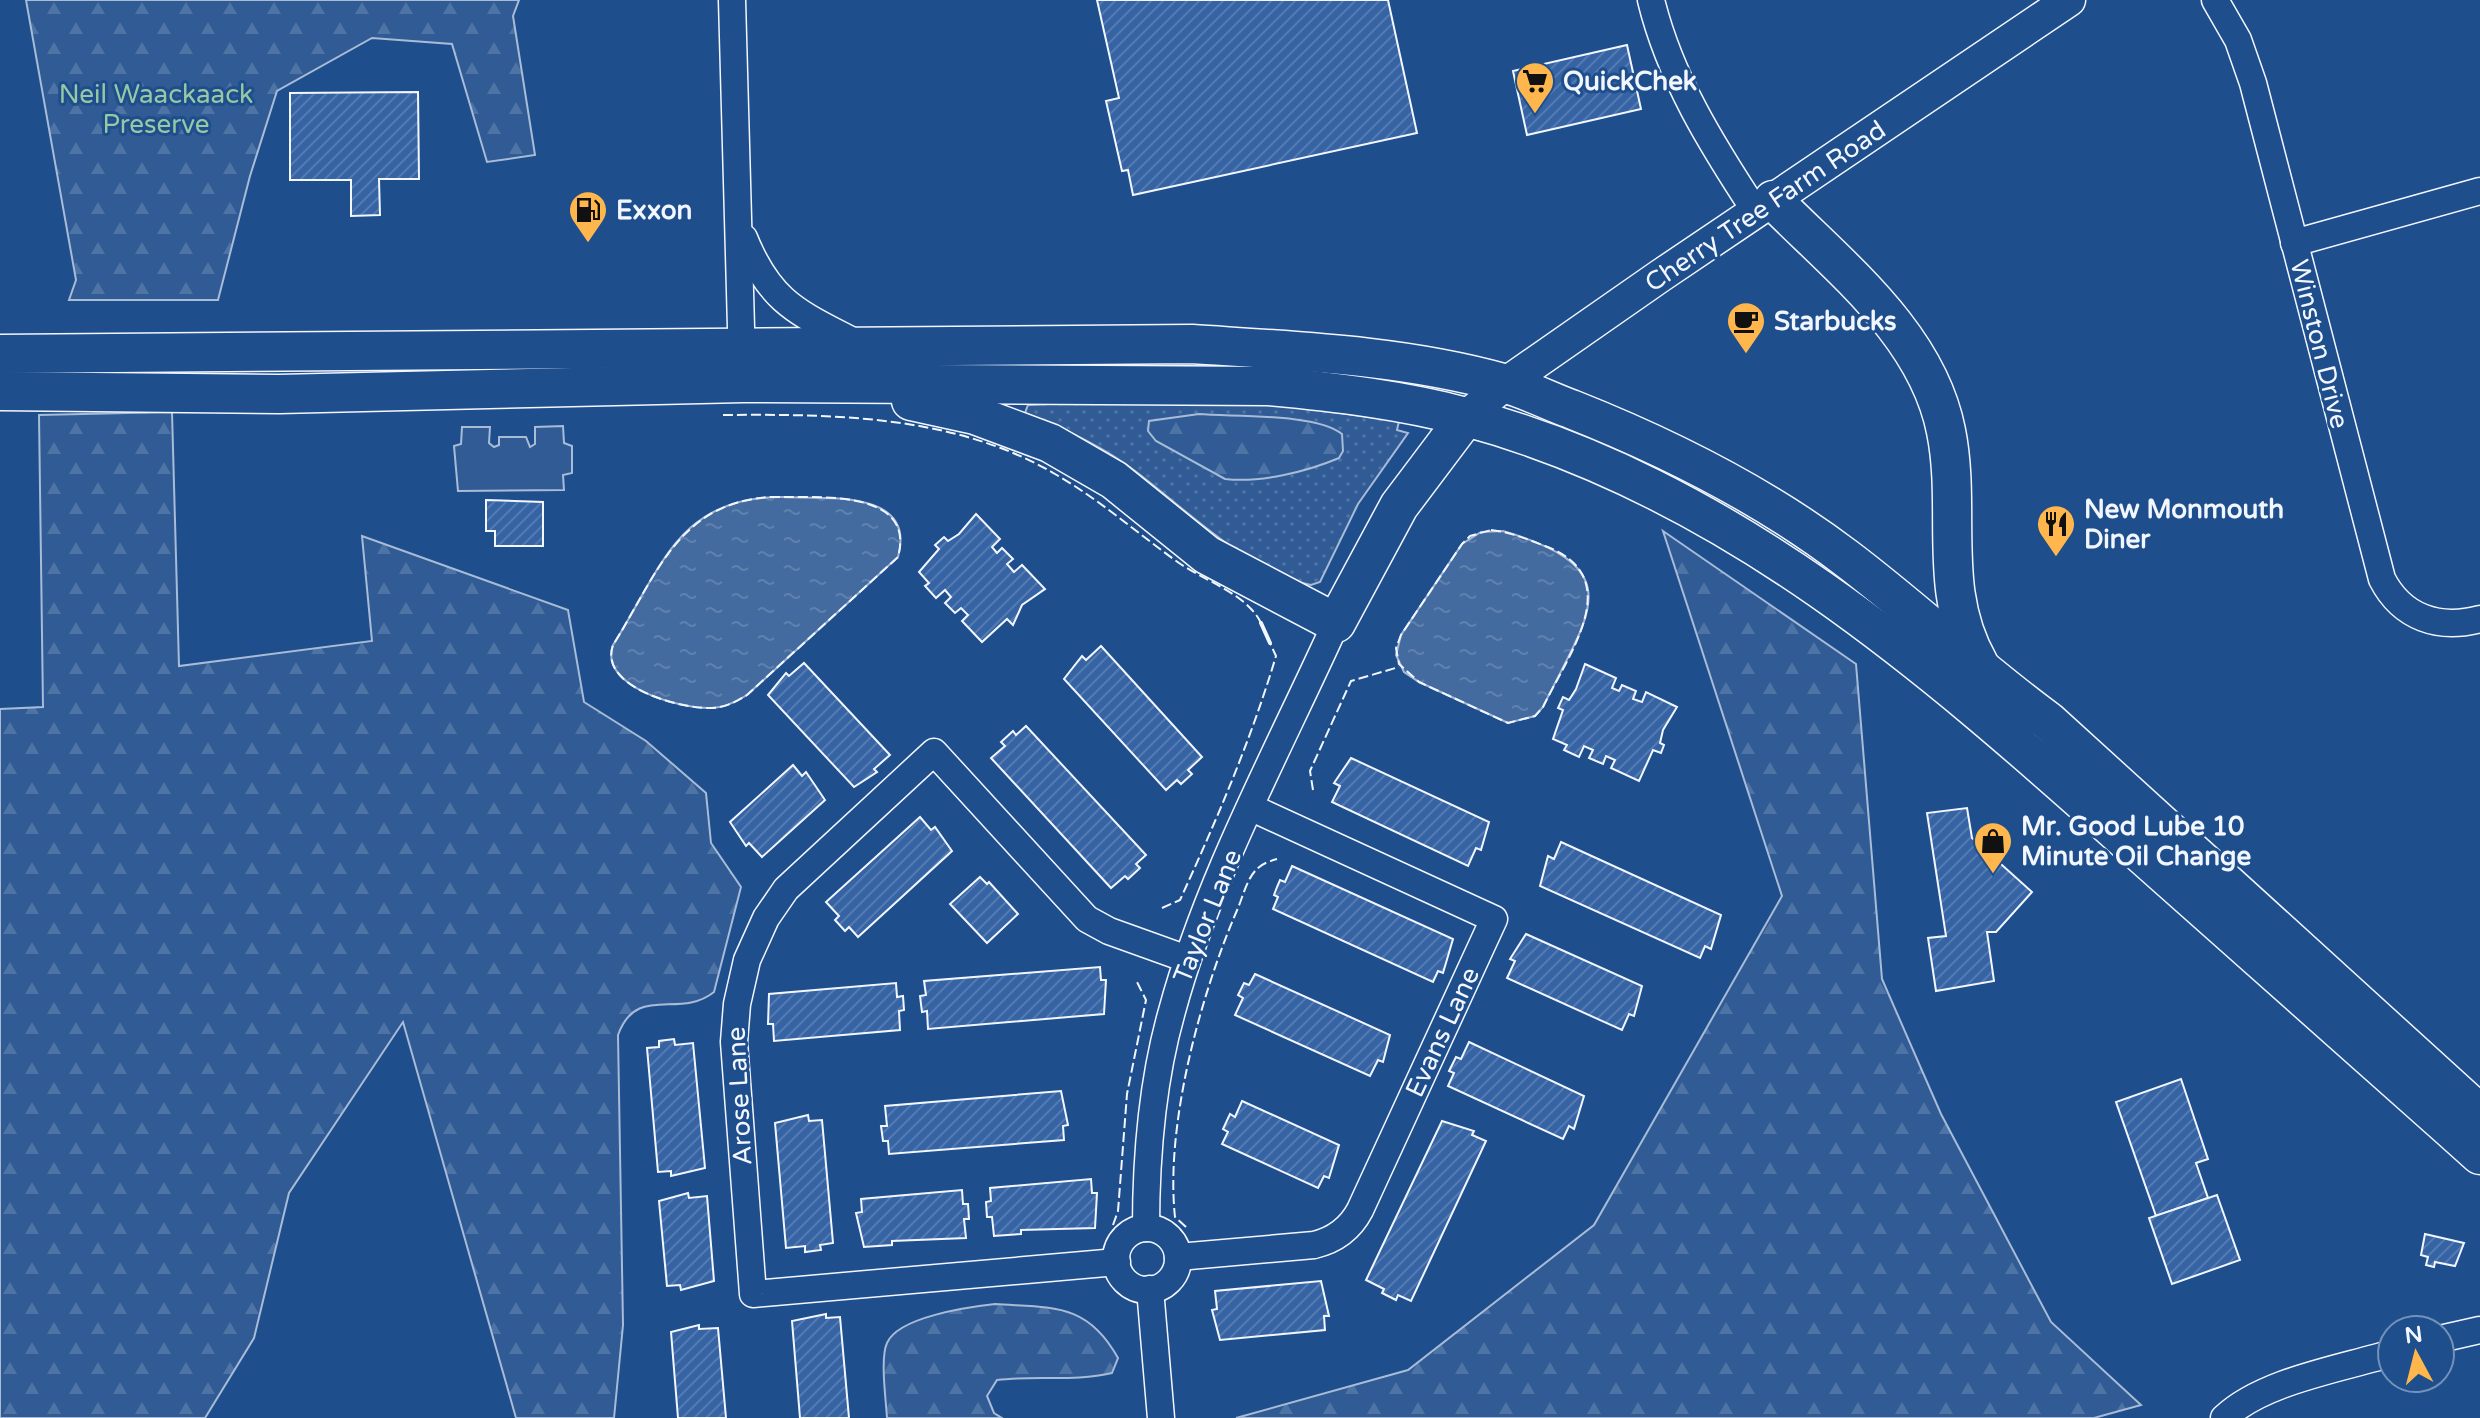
<svg xmlns="http://www.w3.org/2000/svg" width="2480" height="1418" font-family="'Varela Round',sans-serif">
<style>
.grass{fill:url(#grass-dots);stroke:#a8bbd7;stroke-width:2}
.forest{fill:url(#forest-firs);stroke:#a8bbd7;stroke-width:2}
.built{fill:#305b95;stroke:#a8bbd7;stroke-width:2}
.water{fill:url(#water-ripples);stroke:#a8bbd7;stroke-width:2}
.building{fill:url(#building-hatch);stroke:#f2f6ff;stroke-width:2}
.lines{fill:none;stroke-linecap:round;stroke-linejoin:round}
.minor-casing{stroke:#f2f6ff;stroke-width:29}
.major-casing{stroke:#f2f6ff;stroke-width:35}
.highway-casing{stroke:#f2f6ff;stroke-width:41}
.minor{stroke:#1f4e8c;stroke-width:26}
.major{stroke:#1f4e8c;stroke-width:32}
.highway{stroke:#1f4e8c;stroke-width:38}
.fence{stroke:#f2f6ff;stroke-width:2;stroke-dasharray:10 4;stroke-linecap:butt}
.wall{stroke:#f2f6ff;stroke-width:4}
.labels{text-anchor:middle;stroke-width:6;stroke-linejoin:round;paint-order:stroke}
.poi-label{font-size:26px;font-weight:bold;fill:#f2f6ff;stroke:#1f4e8c;text-anchor:start}
.park-label{font-size:26px;fill:#97c8a6;stroke:#1f4e8c}
.street-label{font-size:26px;fill:#f2f6ff;stroke:#1f4e8c}
</style>
<defs>
<pattern id="grass-dots" width="8" height="8" patternUnits="userSpaceOnUse" patternTransform="scale(2)"><rect width="8" height="8" fill="#305b95"/><path d="M2 2h.1M6 6h.1" fill="none" stroke="#4e73a5" stroke-width="1.8" stroke-linecap="round"/></pattern>
<pattern id="forest-firs" width="22" height="20" patternUnits="userSpaceOnUse" patternTransform="scale(2)"><rect width="22" height="20" fill="#305b95"/><path d="M5 1l3.5 6h-7zM16 11l3.5 6h-7z" fill="#4e73a5"/></pattern>
<pattern id="water-ripples" width="26" height="14" patternUnits="userSpaceOnUse" patternTransform="scale(2)"><rect width="26" height="14" fill="#446ba0"/><path d="M2 4q2-2 4 0t4 0M15 11q2-2 4 0t4 0" fill="none" stroke="#5f81ae"/></pattern>
<pattern id="building-hatch" width="6" height="6" patternUnits="userSpaceOnUse" patternTransform="scale(2)"><rect width="6" height="6" fill="#3563a3"/><path d="M-1 1l2-2M0 6l6-6M5 7l2-2" fill="none" stroke="#537ab1"/></pattern>
</defs>
<rect width="100%" height="100%" fill="#1f4e8c"/>
<path class="grass" d="M1092 402 1274 404 1399 421 1397 430 1408 433 1358 504 1320 582 1311 585C1246 571 1186 509 1135 471 1102 446 1063 428 1025 413L1028 405Z"/>
<g class="forest">
<path d="M26 0H519L513 16 535 155 487 162 452 44 372 38 277 91 250 176 218 300H69L76 280Z"/>
<path d="M172 412 179 666 372 641 362 536 568 610 584 702 646 741 706 793 711 843 741 887 714 992C679 1020 637 983 618 1035L623 1325 614 1418H516L403 1022 289 1193 254 1338 205 1418H0V709L43 707 39 415Z"/>
<path d="M1199 414C1233 417 1317 413 1342 434L1343 451 1339 458C1306 472 1260 483 1225 479L1156 441 1148 431 1149 421Z"/>
<path d="M1663 531 1856 664 1882 979 1941 1114 2051 1322 2141 1405 2094 1418H1236L1408 1370 1594 1225 1782 896Z"/>
<path d="M995 1304C1052 1308 1087 1302 1118 1358L1112 1373C1075 1382 1035 1375 997 1380L987 1396 994 1413 1002 1418H887C886 1400 880 1358 887 1343 898 1317 968 1307 995 1304Z"/>
</g>
<path class="built" d="M563 426 564 443 572 446V473L563 475 564 490 458 491 454 446 461 444 462 427H490L489 443 494 447 499 445V437H526L530 447 535 444V427Z"/>
<g class="water">
<path d="M783 497C826 499 917 489 898 557L747 695C736 702 724 708 711 708 681 709 598 687 613 645 661 569 678 496 783 497Z"/>
<path d="M1503 531C1633 569 1588 614 1543 707L1535 716 1508 723 1419 682 1404 672 1396 655 1401 635 1462 544 1481 532Z"/>
</g>
<g class="building">
<path d="M1097 0H1388L1417 133 1133 195 1128 170 1122 171 1106 101 1119 98Z"/>
<path d="M1627 45 1641 109 1527 135 1513 71Z"/>
<path d="M418 92 419 179H379L380 215 351 216V180H290V93Z"/>
<path d="M486 500 543 502V546H495V531H486Z"/>
<path d="M976 514 1000 539 992 547 997 553 1002 548 1013 559 1007 564 1014 572 1022 565 1045 589 1022 605 1013 625 1007 619 982 642 962 621 968 615 961 608 955 613 945 603 951 597 945 590 936 598 925 586 929 583 919 572 939 549 935 545 944 537 948 541 959 534Z"/>
<path d="M1101 646 1202 757 1188 770 1192 774 1181 784 1177 780 1166 790 1064 679 1082 656 1086 660Z"/>
<path d="M804 663 890 755 874 769 877 772 854 787 768 695 786 673 789 676Z"/>
<path d="M1585 664 1616 678 1612 688 1619 691 1622 685 1636 691 1633 699 1642 702 1646 692 1677 707 1663 730 1660 743 1664 745 1661 753 1653 750 1639 781 1611 768 1615 760 1606 756 1603 764 1589 758 1593 750 1584 746 1579 757 1564 750 1567 745 1553 739 1563 710 1558 708 1563 697 1569 700 1576 689Z"/>
<path d="M1026 726 1146 855 1136 864 1140 868 1128 879 1125 876 1111 888 991 758 1005 746 1001 742 1013 731 1016 735Z"/>
<path d="M1351 758 1489 822 1481 850 1476 848 1468 866 1332 802 1340 786 1334 783Z"/>
<path d="M793 765 802 776 806 772 825 800 762 857 749 843 746 846 730 822Z"/>
<path d="M1967 808 1972 838 2032 892 1996 932H1987L1994 981 1936 991 1928 938 1946 936 1927 813Z"/>
<path d="M920 817 931 830 935 827 952 851 858 937 849 927 845 931 835 920 839 916 826 902Z"/>
<path d="M1561 842 1721 915 1711 949 1705 946 1700 958 1540 886 1548 856 1554 859Z"/>
<path d="M1292 866 1453 939 1443 973 1438 971 1433 982 1273 909 1278 897 1274 895 1277 887 1280 880 1285 882Z"/>
<path d="M980 877 987 884 989 882 1018 914 987 943 950 904Z"/>
<path d="M1526 934 1642 986 1634 1016 1629 1014 1622 1030 1507 978 1515 961 1510 959Z"/>
<path d="M1100 967 1101 980H1106L1104 1014 928 1029 927 1011 922 1012 920 996 926 995 924 981Z"/>
<path d="M1255 974 1390 1035 1383 1062 1378 1060 1370 1076 1235 1015 1243 998 1238 995 1244 983 1249 985Z"/>
<path d="M896 983 897 997 903 996 904 1010 899 1011 900 1030 774 1041 773 1024H768L769 994Z"/>
<path d="M674 1039 675 1045 693 1043 705 1168 671 1176V1171L658 1172 647 1048 659 1047V1041Z"/>
<path d="M1469 1042 1584 1096 1574 1129 1569 1126 1563 1139 1448 1086 1454 1073 1449 1071 1456 1057 1461 1059Z"/>
<path d="M2181 1079 2208 1159 2196 1163 2208 1198 2156 1216 2116 1102Z"/>
<path d="M1061 1091 1068 1125 1063 1126 1064 1140 889 1154 888 1141H883L881 1126H887L885 1106Z"/>
<path d="M1242 1101 1339 1145 1329 1178 1324 1176 1318 1188 1222 1144 1228 1132 1223 1129 1230 1114 1235 1117Z"/>
<path d="M808 1115 809 1121 822 1120 833 1243 820 1245 821 1250 805 1252V1246L786 1248 775 1123Z"/>
<path d="M1442 1121 1474 1131 1472 1135 1486 1141 1411 1301 1398 1295 1396 1300 1382 1293 1384 1289 1366 1280Z"/>
<path d="M1091 1179 1092 1193H1097L1095 1228 1021 1230V1234L994 1236 992 1217H987L986 1202 991 1201 990 1188Z"/>
<path d="M962 1190 963 1204H968L969 1219H964L966 1238 892 1241V1245L864 1247 856 1213 862 1212 861 1199Z"/>
<path d="M688 1193 689 1198 707 1196 714 1281 681 1290 680 1285 667 1286 659 1201Z"/>
<path d="M2217 1195 2240 1260 2172 1284 2149 1218Z"/>
<path d="M2425 1234 2464 1243 2455 1266 2435 1262 2434 1267 2426 1265 2428 1257 2421 1255Z"/>
<path d="M1321 1281 1329 1316H1324L1325 1330 1220 1340 1212 1310 1217 1309 1215 1291Z"/>
<path d="M826 1314V1318L840 1317 849 1418H800L792 1321Z"/>
<path d="M699 1325V1329L718 1328 726 1418H678L671 1332Z"/>
</g>
<g class="lines">
<g class="minor-casing">
<g id="minor">
<path d="M732 0 742 364"/>
<path d="M1651 0C1670 78 1712 145 1756 212"/>
<path d="M2215 0 2238 40 2253 83 2382 579C2402 618 2439 630 2480 619"/>
<path d="M744 238C771 305 800 313 860 345"/>
<path d="M2294 243 2480 191"/>
<path d="M1146 1228C1146 1155 1152 1081 1172 1011 1208 878 1279 749 1336 623"/>
<circle cx="1147" cy="1259" r="31"/>
<path d="M1178 1257 1314 1245C1335 1240 1350 1229 1360 1210L1494 919 1252 808"/>
<path d="M1117 1262 753 1294 734 1042 737 1004 747 960 766 918 786 889 934 752 1087 919 1109 931 1187 959"/>
<path d="M1150 1289 1161 1418"/>
<path d="M2440 1339 2480 1330"/>
<path d="M2224 1418C2263 1381 2340 1369 2392 1353"/>
</g>
</g>
<g class="major-casing">
<path id="major" d="M1466 417 1505 384 1660 276 2069 0"/>
</g>
<g class="highway-casing">
<g id="highway">
<path d="M1773 200C1839 267 1927 334 1946 431 1962 510 1936 590 1979 664"/>
<path d="M0 354 1192 344C1296 351 1403 355 1503 383 1526 389 1549 401 1571 409 1667 447 1763 495 1846 558 1915 610 1978 670 2048 721L2480 1114"/>
<path d="M0 391 279 394 743 383 1269 386C1335 392 1402 400 1466 417 1727 487 1931 666 2128 842 2245 946 2363 1050 2480 1155"/>
<path d="M911 401 975 415 1050 443 1114 480 1207 555 1336 623 1399 506 1466 417"/>
</g>
</g>
<use href="#minor" class="minor"/>
<use href="#major" class="major"/>
<use href="#highway" class="highway"/>
<g class="fence">
<path d="M723 415C835 414 955 415 1055 474 1100 500 1137 533 1179 563 1205 581 1247 594 1261 623"/>
<path d="M770 497C813 498 917 487 898 557L747 695C736 702 724 708 711 708 681 709 598 687 613 645 656 577 677 503 770 497Z"/>
<path d="M1491 530C1510 532 1527 539 1545 546 1628 577 1569 653 1543 707L1535 716 1508 723 1419 682 1399 664 1396 648 1401 635 1462 544 1470 536Z"/>
<path d="M1313 790 1310 771 1351 681 1399 667"/>
<path d="M1162 908 1180 900C1217 819 1251 740 1276 656L1270 643"/>
<path d="M1113 1225 1118 1211 1127 1094 1146 1000 1137 982"/>
<path d="M1186 1227 1175 1217C1165 1124 1201 993 1238 908 1243 896 1247 879 1256 870 1261 864 1270 861 1277 859"/>
</g>
<path class="wall" d="M1261 623 1270 643"/>
</g>
<defs>
<g id="supermarket-pin" transform="scale(2)"><path d="M0 17L-7.5 6A9.5 9.5 0 1 1 7.5 6Z" fill="#ffb74d" stroke="#1f4e8c"/><path d="M-6-5.5h2.5l.6 2H6L4.5 2H-2.5L-4.4-4H-6ZM-1.5 3.2a1.3 1.3 0 1 0 .1 0ZM3 3.2a1.3 1.3 0 1 0 .1 0Z" fill="#111"/></g>
<g id="fuel-pin" transform="scale(2)"><path d="M0 17L-7.5 6A9.5 9.5 0 1 1 7.5 6Z" fill="#ffb74d" stroke="#1f4e8c"/><path d="M-5.5-6h7V0h2V4h1.3V-2.5L3-4.5l.8-.8L6-3V5H2.5V1h-1V6h-7ZM-4.2-4.7v3.2H.2V-4.7Z" fill="#111"/></g>
<g id="cafe-pin" transform="scale(2)"><path d="M0 17L-7.5 6A9.5 9.5 0 1 1 7.5 6Z" fill="#ffb74d" stroke="#1f4e8c"/><path d="M-5.5-4.5H6V0H3Q3 3.5 0 3.5H-2.5Q-5.5 3.5-5.5 0ZM3-3.2v2h1.7v-2ZM-6 4.5H4V6H-6Z" fill="#111"/></g>
<g id="restaurant-pin" transform="scale(2)"><path d="M0 17L-7.5 6A9.5 9.5 0 1 1 7.5 6Z" fill="#ffb74d" stroke="#1f4e8c"/><path d="M-5-6h1v4h1v-4h1v4h1v-4h1v5L-1.5 .5V6h-2V.5L-5-1ZM5-6V6H3V1.5H1.5Q1.5-4 5-6Z" fill="#111"/></g>
<g id="shop-pin" transform="scale(2)"><path d="M0 17L-7.5 6A9.5 9.5 0 1 1 7.5 6Z" fill="#ffb74d" stroke="#1f4e8c"/><path d="M-5-2.5h2.3a2.7 3.5 0 0 1 5.4 0H5L5.5 6h-11ZM-1.5-2.5h3a1.5 2.3 0 0 0-3 0Z" fill="#111"/></g>
</defs>
<g fill-rule="evenodd">
<use href="#supermarket-pin" x="1535" y="81"/>
<use href="#fuel-pin" x="588" y="210"/>
<use href="#cafe-pin" x="1746" y="321"/>
<use href="#restaurant-pin" x="2056" y="524"/>
<use href="#shop-pin" x="1993" y="841"/>
</g>
<g class="labels">
<g class="poi-label">
<text x="1563" y="90">QuickChek</text>
<text x="616" y="219">Exxon</text>
<text x="1774" y="330">Starbucks</text>
<text x="2084" y="518">New Monmouth<tspan x="2084" dy="30">Diner</tspan></text>
<text x="2021" y="835">Mr. Good Lube 10<tspan x="2021" dy="30">Minute Oil Change</tspan></text>
</g>
<g class="park-label">
<text x="156" y="103">Neil Waackaack<tspan x="156" dy="30">Preserve</tspan></text>
</g>
<g class="street-label">
<text transform="translate(1765 206) rotate(-34)" y="9">Cherry Tree Farm Road</text>
<text transform="translate(2320 344) rotate(76)" y="9">Winston Drive</text>
<text transform="translate(1207 916) rotate(-68)" y="9">Taylor Lane</text>
<text transform="translate(1442 1032) rotate(-65)" y="9">Evans Lane</text>
<text transform="translate(739 1096) rotate(-93)" y="9">Arose Lane</text>
</g>
</g>
<g transform="translate(2416 1354) rotate(353)"><circle r="38" fill="#1f4e8c" stroke="#7391ba" stroke-width="2"/>
<path d="M0-6L14 30L0 20L-14 30Z" fill="#ffb74d"/>
<text y="-12" font-size="22" font-weight="bold" text-anchor="middle" fill="#f2f6ff">N</text>
</g>
</svg>
